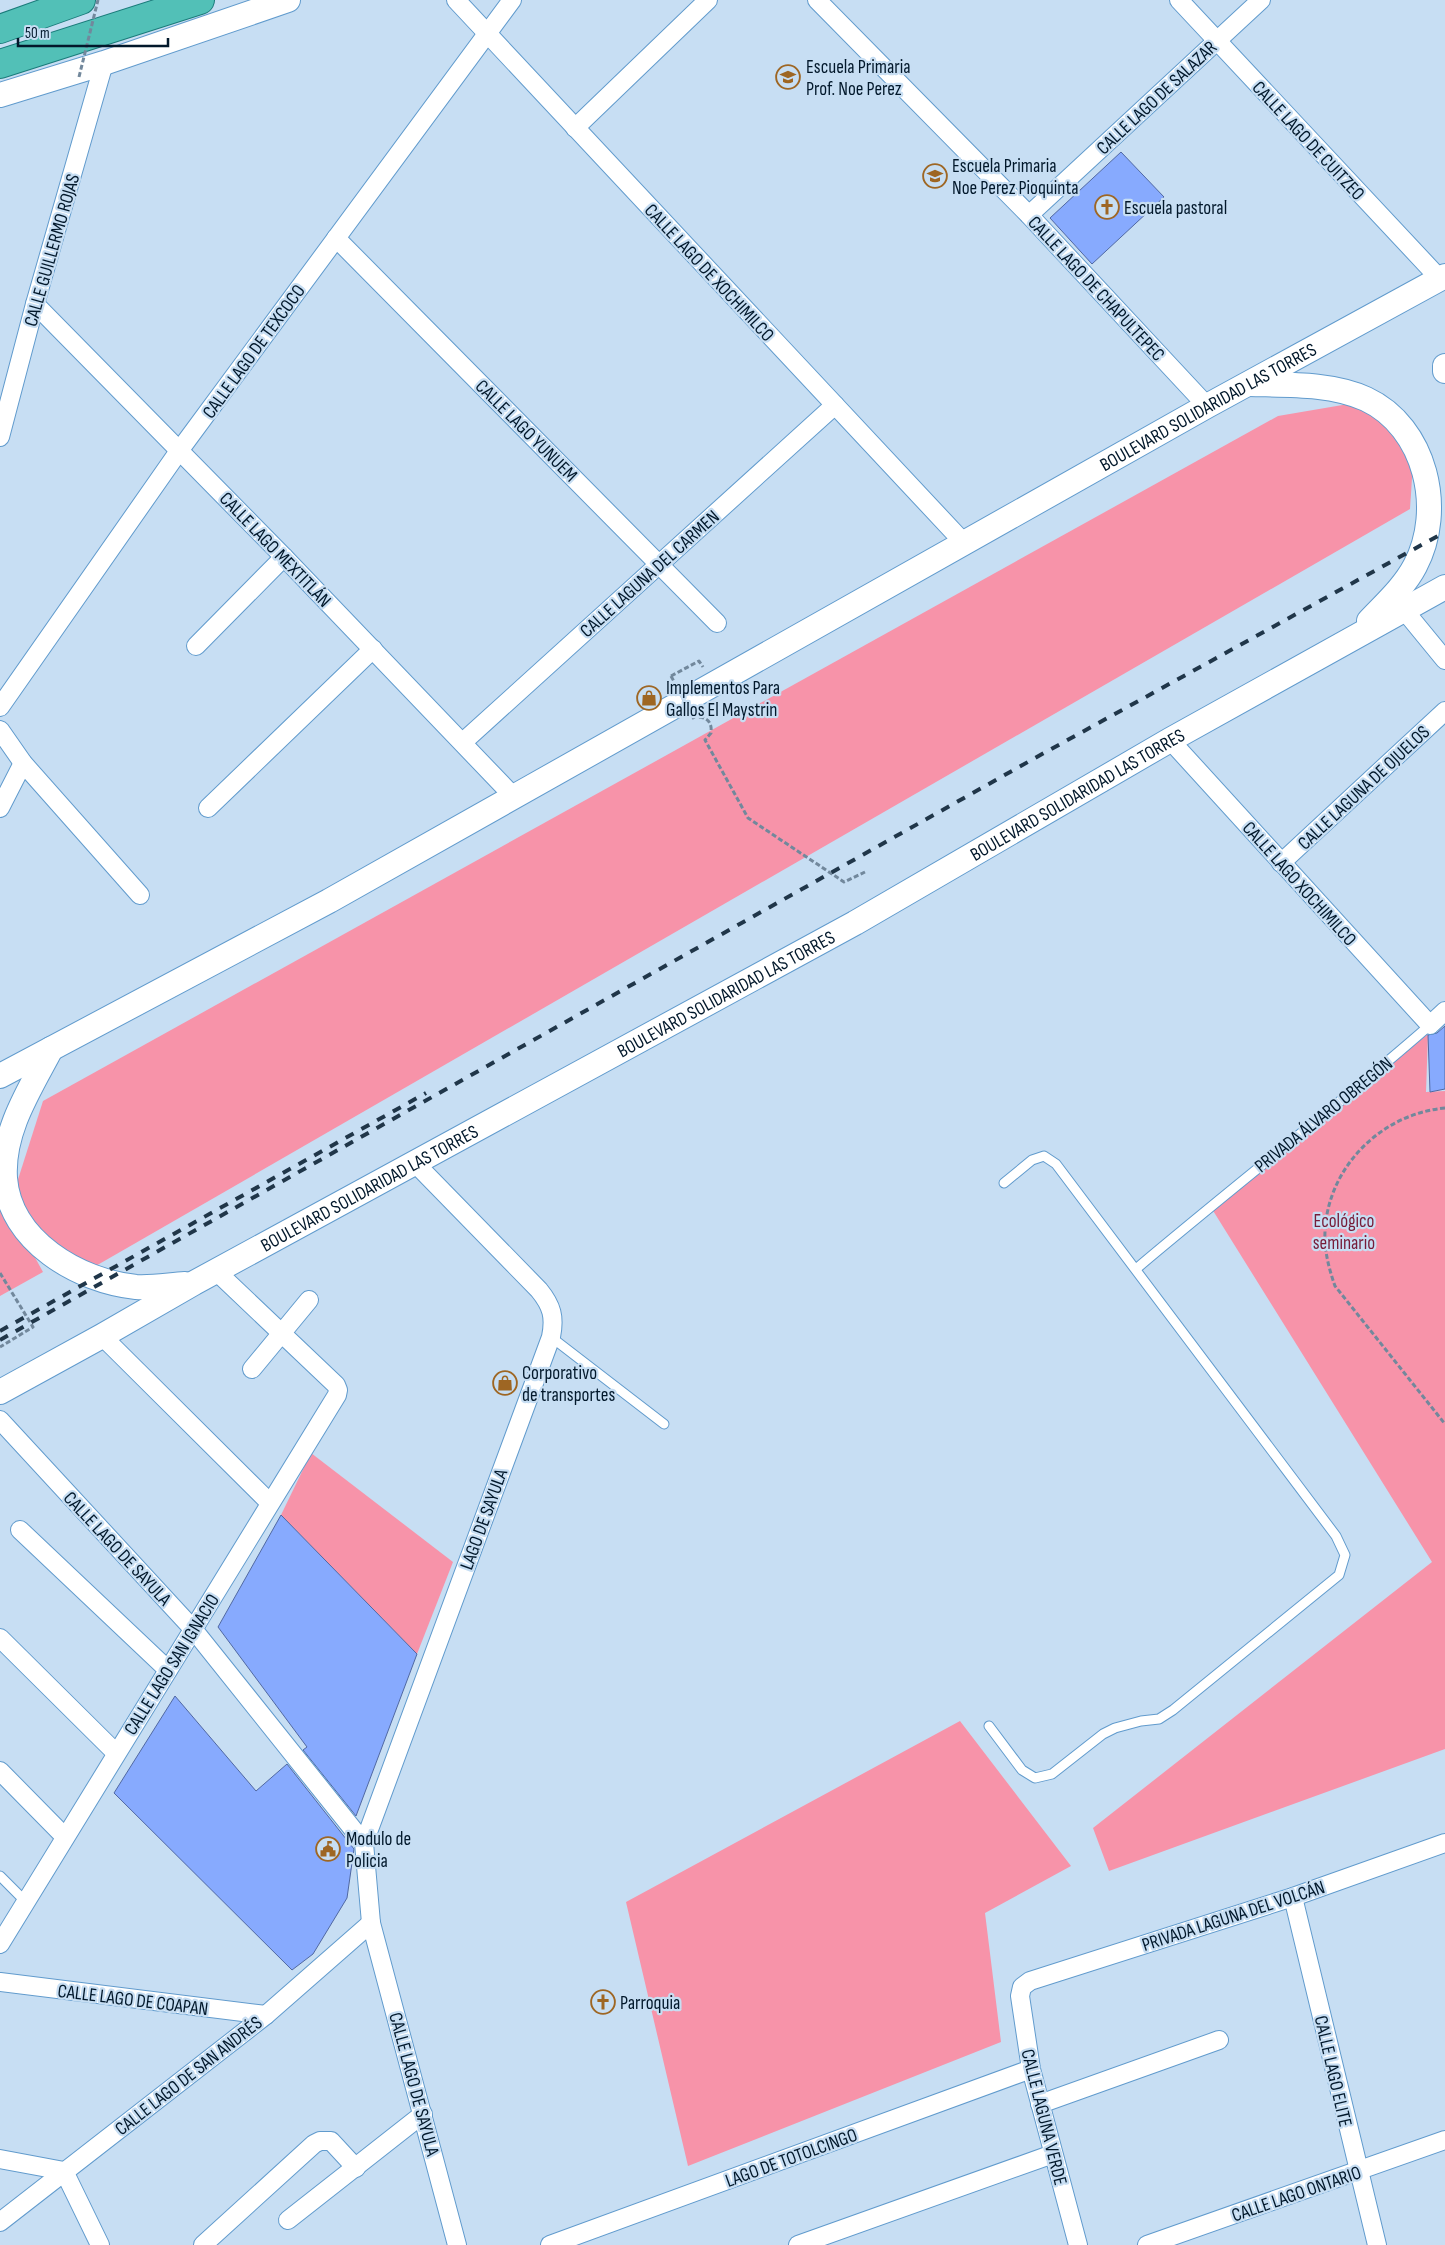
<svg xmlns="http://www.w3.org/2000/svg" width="1445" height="2245" font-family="'Sofia Sans Condensed',sans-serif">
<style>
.green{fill:#f793a9}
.building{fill:#87aafe;stroke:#5068a2}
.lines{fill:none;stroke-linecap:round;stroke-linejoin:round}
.service-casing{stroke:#619bcd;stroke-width:11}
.minor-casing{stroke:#619bcd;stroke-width:20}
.secondary-casing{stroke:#619bcd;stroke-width:26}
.trunk-casing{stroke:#1a7b7a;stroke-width:30}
.path{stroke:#72889c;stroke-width:3;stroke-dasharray:5 2.5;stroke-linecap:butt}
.service{stroke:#fff;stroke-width:9}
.minor{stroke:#fff;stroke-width:18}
.secondary{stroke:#fff;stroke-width:24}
.trunk{stroke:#52c0b7;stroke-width:28}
.rail{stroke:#203649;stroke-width:4;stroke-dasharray:9 9;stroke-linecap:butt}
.path-bridge{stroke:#72889c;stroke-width:3;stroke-dasharray:5 2.5;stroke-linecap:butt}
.labels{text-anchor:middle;stroke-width:4.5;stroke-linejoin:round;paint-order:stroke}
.poi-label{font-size:19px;fill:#02182b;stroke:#c7def3;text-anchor:start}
.street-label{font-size:19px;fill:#02182b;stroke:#c7def3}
.park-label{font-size:19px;fill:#771c39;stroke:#c7def3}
</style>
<rect width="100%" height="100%" fill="#c7def3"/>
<g class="green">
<path d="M1366 401 1414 448 1410 509 87 1271 55 1252 14 1192 43 1101 1278 416Z"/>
<path d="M1428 1034 1426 1092 1445 1091V1749L1109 1871 1093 1828 1432 1562 1212 1209Z"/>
<path d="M0 1194 43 1272 0 1296Z"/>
<path d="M311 1453 453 1562 417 1654 281 1515Z"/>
<path d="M960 1721 1071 1866 985 1913 1001 2042 688 2166 626 1902Z"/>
</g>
<g class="building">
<path d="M1121 152 1164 197 1092 264 1050 218Z"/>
<path d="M1445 1026V1089L1430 1092 1428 1035 1437 1033Z"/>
<path d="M281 1515 417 1654 356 1816 303 1750 307 1747 218 1627Z"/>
<path d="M175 1696 256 1791 287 1764 354 1849 347 1898 313 1954 292 1970 114 1793Z"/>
</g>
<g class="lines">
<g class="service-casing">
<g id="service">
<path d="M1136 1269C1233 1187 1334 1109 1430 1025"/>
<path d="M551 1337 664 1424"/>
<path d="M989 1726 1022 1770 1035 1778 1052 1774 1103 1734 1115 1728 1141 1721 1159 1719 1173 1710 1339 1575 1345 1555 1336 1536 1056 1164 1044 1156 1032 1160 1004 1183"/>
<path d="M0 1876 25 1901"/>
</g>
</g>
<g class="minor-casing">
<g id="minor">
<path d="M456 0 965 544"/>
<path d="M817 0 1029 215 1207 406"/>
<path d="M1179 0 1440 279"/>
<path d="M575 128 708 0"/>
<path d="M1029 215 1261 0"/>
<path d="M336 238 717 623"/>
<path d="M35 304 284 557 514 797"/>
<path d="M0 437 35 304 104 63"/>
<path d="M1404 610 1445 660"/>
<path d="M196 646 284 557"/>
<path d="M0 707 179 451 512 0"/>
<path d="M0 730 23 763 140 895"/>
<path d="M1170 740 1430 1025 1445 1011"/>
<path d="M463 742 835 405"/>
<path d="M0 808 23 763"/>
<path d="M208 808 373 649"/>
<path d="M1281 863 1445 711"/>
<path d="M414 1162 539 1290C552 1306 555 1317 551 1337L364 1843 371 1923 457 2245"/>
<path d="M102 1336 270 1503"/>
<path d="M252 1369 309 1300"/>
<path d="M0 1420 193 1629 364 1843"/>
<path d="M20 1530 168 1670"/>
<path d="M0 1638 116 1753"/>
<path d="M0 1771 65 1837"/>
<path d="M1293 1897 1377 2245"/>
<path d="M0 1944 337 1395 338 1390 336 1385 216 1271"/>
<path d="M0 1982 266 2015"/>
<path d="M1040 2104 1219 2040"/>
<path d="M0 2159 64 2171 100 2245"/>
<path d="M288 2220 423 2114"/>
<path d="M0 2222 266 2015 371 1923"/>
<path d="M203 2245 314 2144 320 2141H331L356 2168"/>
<path d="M550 2245 1031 2069"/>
<path d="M798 2245 1053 2154"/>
<path d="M1078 2245 1031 2069 1020 1996 1022 1987 1030 1981 1293 1897 1445 1843"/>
<path d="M1147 2245 1445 2140"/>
</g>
</g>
<g class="secondary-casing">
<g id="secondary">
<path d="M0 95 104 63 288 0"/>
<path d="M1445 366V371"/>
<path d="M1249 384C1287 385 1331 383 1366 399 1426 427 1445 510 1415 566 1404 587 1385 604 1369 621"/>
<path d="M51 1049C30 1089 2 1131 5 1178 10 1241 78 1281 136 1287 152 1288 169 1285 185 1284"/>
<path id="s1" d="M0 1076 329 901 1207 406 1445 276"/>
<path id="s2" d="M0 1392 102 1336 194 1283 855 923 1170 740 1445 587"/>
</g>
</g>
<g class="trunk-casing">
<g id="trunk">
<path d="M0 29 81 0"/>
<path d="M0 64 200 0"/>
</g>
</g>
<g class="path">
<path d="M671 676 699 661 703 667"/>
<path d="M699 717C709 718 712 724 711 733L705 740 748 818 844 882 865 872"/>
<path d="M1445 1108C1378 1114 1322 1173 1325 1242 1326 1257 1330 1272 1335 1286L1445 1424"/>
<path d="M0 1273 33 1327 0 1347"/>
</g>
<use href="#service" class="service"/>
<use href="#minor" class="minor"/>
<use href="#secondary" class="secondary"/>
<use href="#trunk" class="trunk"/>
<g class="rail">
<path d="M0 1331 426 1093"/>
<path d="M0 1340 1035 758 1445 532"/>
</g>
<g class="path-bridge">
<path d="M79 77 98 0"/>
<path d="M671 676 694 719"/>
</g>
</g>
<defs>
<g id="school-ring" transform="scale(1.25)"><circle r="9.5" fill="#c7def3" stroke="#9e6623" stroke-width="1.5"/><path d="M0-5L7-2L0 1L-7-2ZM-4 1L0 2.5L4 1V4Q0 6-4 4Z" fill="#9e6623"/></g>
<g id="church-ring" transform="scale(1.25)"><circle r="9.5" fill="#c7def3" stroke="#9e6623" stroke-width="1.5"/><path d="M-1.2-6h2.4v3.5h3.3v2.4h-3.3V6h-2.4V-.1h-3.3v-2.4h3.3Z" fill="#9e6623"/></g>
<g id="shop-ring" transform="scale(1.25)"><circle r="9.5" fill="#c7def3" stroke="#9e6623" stroke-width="1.5"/><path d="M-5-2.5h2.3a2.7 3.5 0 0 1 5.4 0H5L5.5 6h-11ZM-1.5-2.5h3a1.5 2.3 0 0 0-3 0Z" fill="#9e6623"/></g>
<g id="civic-ring" transform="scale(1.25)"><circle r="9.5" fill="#c7def3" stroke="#9e6623" stroke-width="1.5"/><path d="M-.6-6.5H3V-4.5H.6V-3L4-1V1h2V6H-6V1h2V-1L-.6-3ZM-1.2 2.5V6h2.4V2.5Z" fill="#9e6623"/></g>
</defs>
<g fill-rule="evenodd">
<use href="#school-ring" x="788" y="77"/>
<use href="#school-ring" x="935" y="176"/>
<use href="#church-ring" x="1107" y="207"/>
<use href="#shop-ring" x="649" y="698"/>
<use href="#shop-ring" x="505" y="1383"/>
<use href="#civic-ring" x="328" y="1849"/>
<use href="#church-ring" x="603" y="2002"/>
</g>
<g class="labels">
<g class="poi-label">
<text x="806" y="73">Escuela Primaria<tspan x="806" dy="22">Prof. Noe Perez</tspan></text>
<text x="952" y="172">Escuela Primaria<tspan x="952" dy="22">Noe Perez Pioquinta</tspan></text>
<text x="1124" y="214">Escuela pastoral</text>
<text x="666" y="694">Implementos Para<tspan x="666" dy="22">Gallos El Maystrin</tspan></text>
<text x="522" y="1379">Corporativo<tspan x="522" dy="22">de transportes</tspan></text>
<text x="346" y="1845">Modulo de<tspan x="346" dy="22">Policia</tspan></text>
<text x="620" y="2009">Parroquia</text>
</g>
<g class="street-label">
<text transform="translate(1156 97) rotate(-43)" y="7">CALLE LAGO DE SALAZAR</text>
<text transform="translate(1309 140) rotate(47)" y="7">CALLE LAGO DE CUITZEO</text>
<text transform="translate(51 250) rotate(-74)" y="7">CALLE GUILLERMO ROJAS</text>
<text transform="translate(710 272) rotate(47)" y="7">CALLE LAGO DE XOCHIMILCO</text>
<text transform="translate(1097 288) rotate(47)" y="7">CALLE LAGO DE CHAPULTEPEC</text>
<text transform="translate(253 351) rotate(-54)" y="7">CALLE LAGO DE TEXCOCO</text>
<text dy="7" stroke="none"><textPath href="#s1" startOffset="1381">BOULEVARD SOLIDARIDAD LAS TORRES</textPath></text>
<text transform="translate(527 430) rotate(45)" y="7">CALLE LAGO YUNUEM</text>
<text transform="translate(276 549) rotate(46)" y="7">CALLE LAGO MEXTITLÁN</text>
<text transform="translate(649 573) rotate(-42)" y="7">CALLE LAGUNA DEL CARMEN</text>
<text transform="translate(1363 787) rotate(-43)" y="7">CALLE LAGUNA DE OJUELOS</text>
<text dy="7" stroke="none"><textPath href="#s2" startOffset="1232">BOULEVARD SOLIDARIDAD LAS TORRES</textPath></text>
<text transform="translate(1300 883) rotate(48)" y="7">CALLE LAGO XOCHIMILCO</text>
<text dy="7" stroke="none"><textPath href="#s2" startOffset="828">BOULEVARD SOLIDARIDAD LAS TORRES</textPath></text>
<text transform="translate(1323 1114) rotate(-39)" y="7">PRIVADA ÁLVARO OBREGÓN</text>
<text dy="7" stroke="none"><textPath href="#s2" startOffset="422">BOULEVARD SOLIDARIDAD LAS TORRES</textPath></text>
<text transform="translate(483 1519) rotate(-70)" y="7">LAGO DE SAYULA</text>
<text transform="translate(118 1548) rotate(47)" y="7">CALLE LAGO DE SAYULA</text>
<text transform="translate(171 1664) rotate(-58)" y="7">CALLE LAGO SAN IGNACIO</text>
<text transform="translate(1233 1915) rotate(-18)" y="7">PRIVADA LAGUNA DEL VOLCÁN</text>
<text transform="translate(133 1999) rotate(7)" y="7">CALLE LAGO DE COAPAN</text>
<text transform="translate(1334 2071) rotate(77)" y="7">CALLE LAGO ELITE</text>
<text transform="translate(188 2075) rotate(-38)" y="7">CALLE LAGO DE SAN ANDRÉS</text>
<text transform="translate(415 2084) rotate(75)" y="7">CALLE LAGO DE SAYULA</text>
<text transform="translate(1045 2117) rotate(76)" y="7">CALLE LAGUNA VERDE</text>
<text transform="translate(791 2157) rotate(-20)" y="7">LAGO DE TOTOLCINGO</text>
<text transform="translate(1296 2193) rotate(-19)" y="7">CALLE LAGO ONTARIO</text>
</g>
<g class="park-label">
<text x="1344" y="1227">Ecológico<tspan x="1344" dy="22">seminario</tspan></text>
</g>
</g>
<path d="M18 38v8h150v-8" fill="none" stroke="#02182b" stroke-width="2.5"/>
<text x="25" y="38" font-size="15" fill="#02182b" stroke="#c7def3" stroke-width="4" paint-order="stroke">50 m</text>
</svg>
